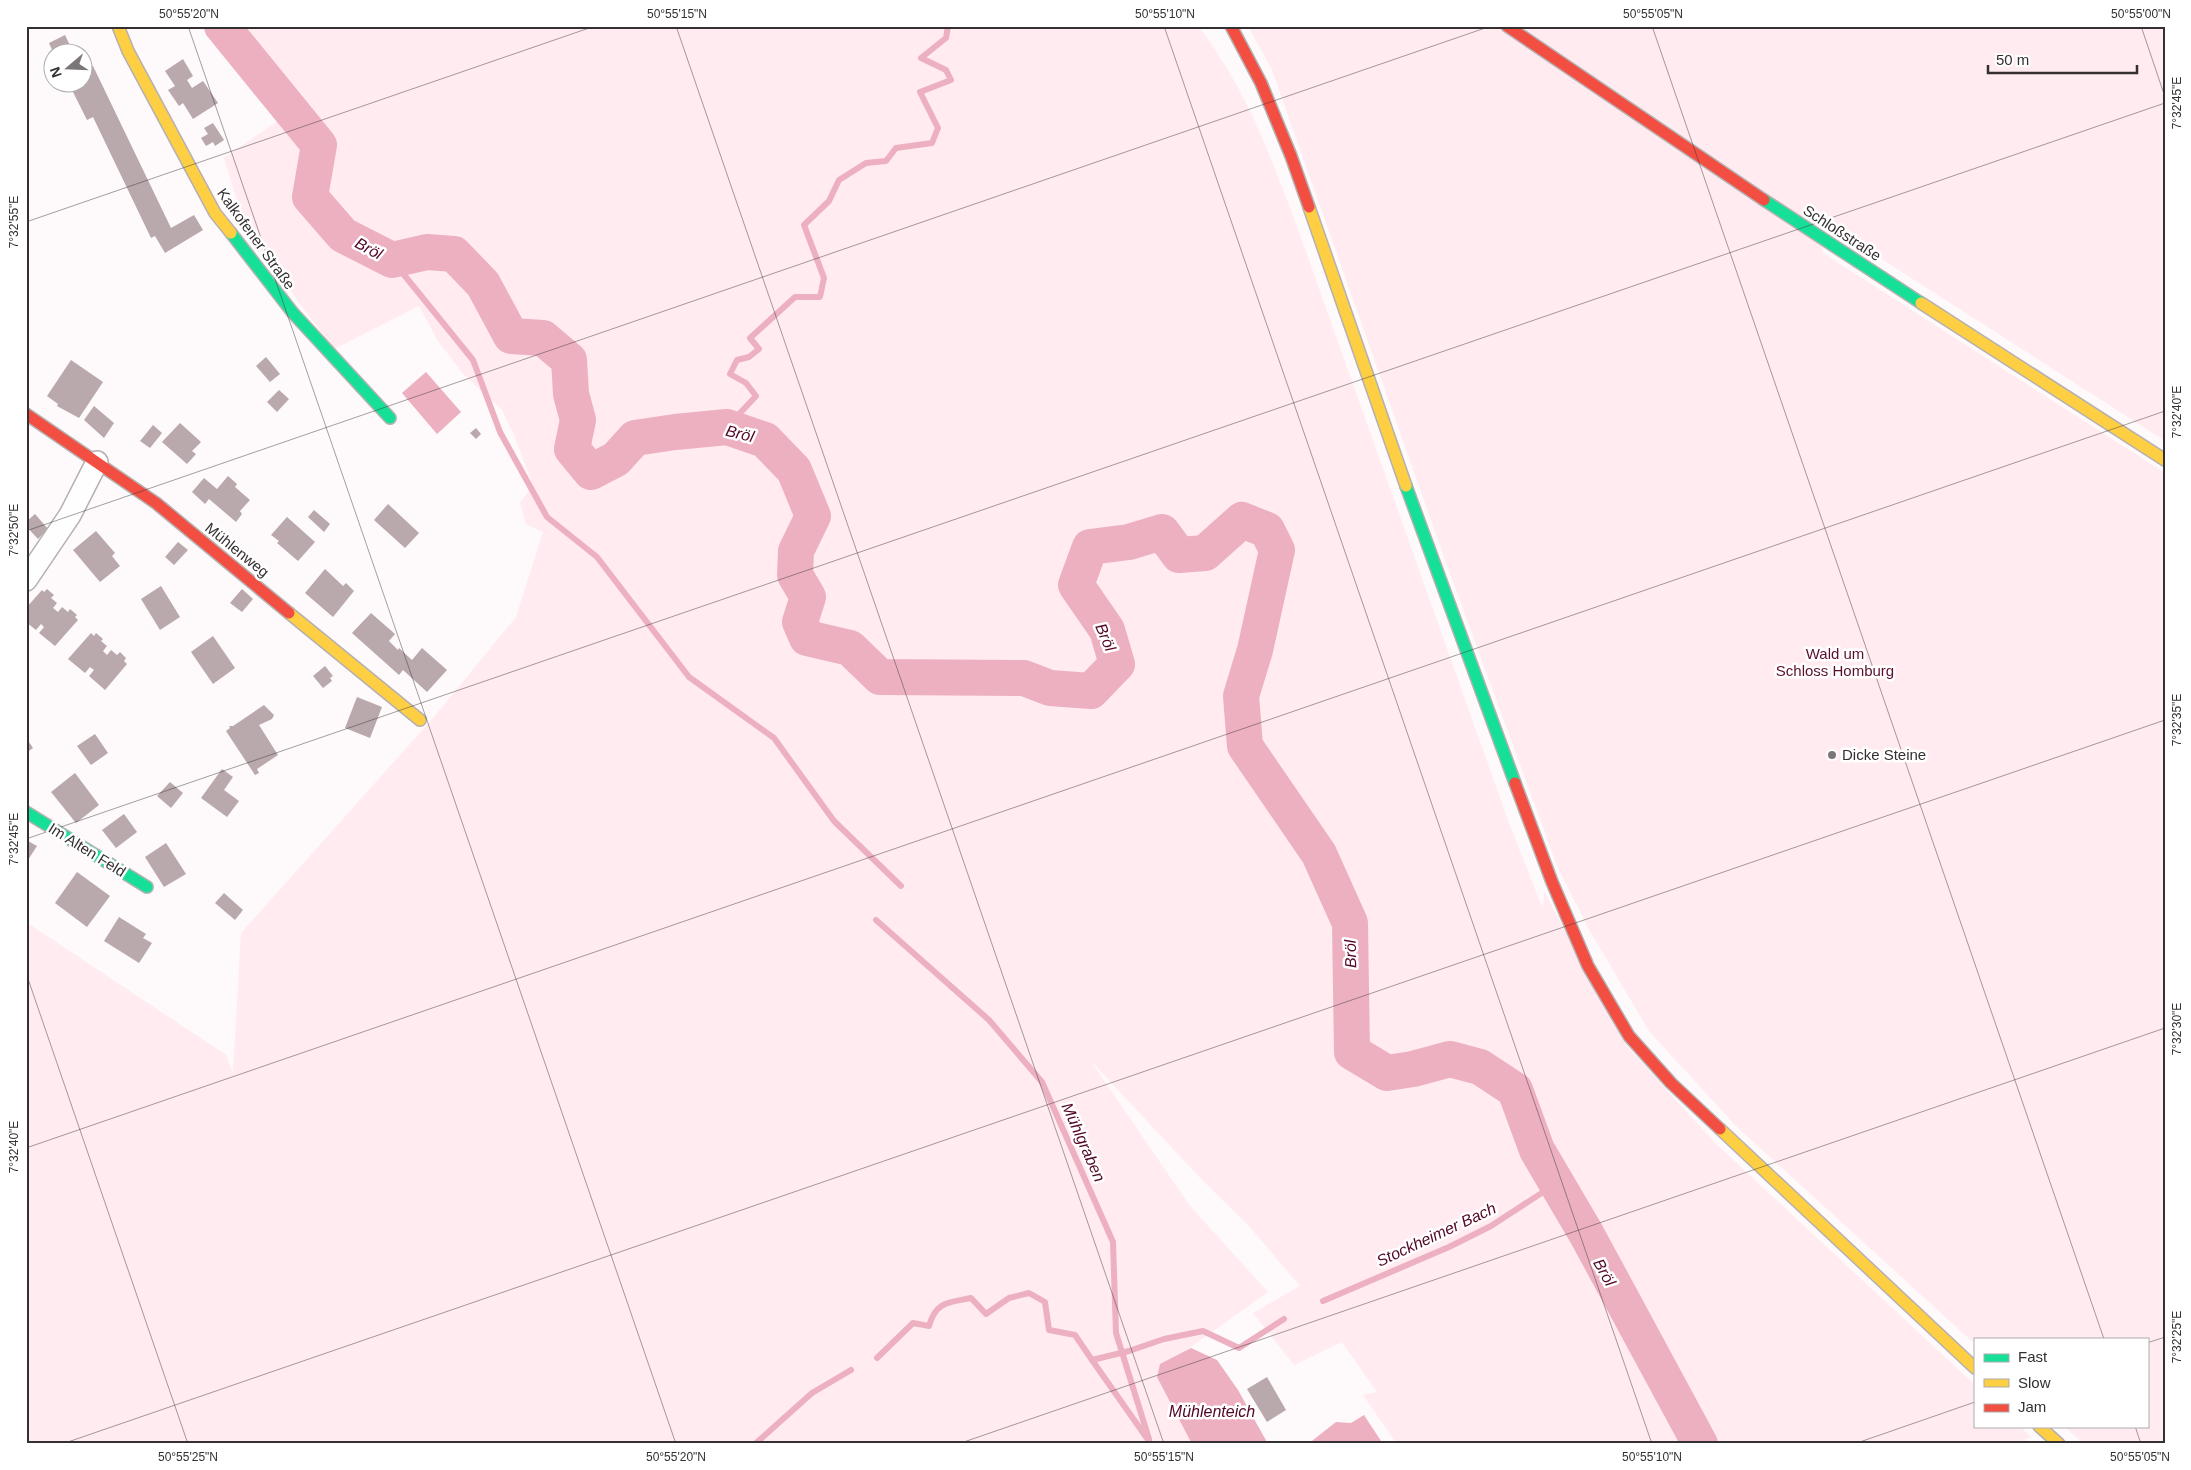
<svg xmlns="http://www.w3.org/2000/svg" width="2191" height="1470" font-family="Arial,sans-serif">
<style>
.green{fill:#ffebf0}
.water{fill:#edb0c1}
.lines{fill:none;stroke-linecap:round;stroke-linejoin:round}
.stream{stroke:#edb0c1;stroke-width:6}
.river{stroke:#edb0c1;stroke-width:36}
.building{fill:#b9a8ac}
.street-casing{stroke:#b5b0b1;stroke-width:24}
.fast-casing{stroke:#b5b0b1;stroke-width:14}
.slow-casing{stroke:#b5b0b1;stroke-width:14}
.jam-casing{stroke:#b5b0b1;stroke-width:14}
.street{stroke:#fffefe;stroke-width:21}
.fast{stroke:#16e098;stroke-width:11}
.slow{stroke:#ffcf43;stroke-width:11}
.jam{stroke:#f24e42;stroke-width:11}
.ticks{fill:none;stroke:#343031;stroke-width:1;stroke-opacity:0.45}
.poi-dot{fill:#7b7677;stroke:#fff;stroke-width:2}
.labels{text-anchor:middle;stroke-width:5;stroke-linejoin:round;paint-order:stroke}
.street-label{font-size:15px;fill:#343031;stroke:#fff}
.park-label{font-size:15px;fill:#5a0f2d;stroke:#fff}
.poi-label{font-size:15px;fill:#343031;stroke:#fff;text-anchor:start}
.water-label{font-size:16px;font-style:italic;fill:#530727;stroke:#fff}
.neatline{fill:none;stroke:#343031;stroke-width:2}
.ticks-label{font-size:12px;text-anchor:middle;fill:#343031}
</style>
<rect width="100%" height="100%" fill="#fef9fa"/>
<g class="green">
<path d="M206 26H1198C1209 39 1217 53 1226 67 1256 116 1275 169 1295 221L1510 826 1543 909 1544 891 1626 1045 1714 1142 1975 1385V1426H2020L2031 1437 2025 1439 2030 1444H1397L1363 1395 1377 1392 1342 1342 1294 1365 1253 1313 1300 1286 1249 1226 1203 1181 1090 1060 1190 1206 1268 1292 1164 1366 1197 1444H26V922L226 1055 233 1073 241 933 434 717 516 617 543 532 526 524 520 503 533 485 514 435 502 410 464 375 438 341 419 306 334 349 247 233 224 158 279 120 244 64Z"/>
<path d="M1248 26H2165V441L1818 218 1823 253 2165 473V1444H2084L2064 1426H2147V1339H1975V1344L1736 1126 1649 1031 1590 931 1558 868 1444 557 1272 70Z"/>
</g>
<g class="water">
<path d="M426 372 461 412 437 434 402 393Z"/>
<path d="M1191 1348 1217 1360 1238 1390 1268 1444H1192L1157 1377 1160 1364Z"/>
<path d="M1364 1415 1383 1444H1308L1336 1422 1351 1423Z"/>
</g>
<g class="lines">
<g class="stream">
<path d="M392 260 473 360 500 432 547 517 597 557 689 677 774 738 834 821 901 886"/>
<path d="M727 427 756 396 746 383 730 374 737 360 749 357 759 349 750 338 795 297H820L824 278 804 225 829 201 839 180 866 163 886 161 896 148 932 143 938 128 920 92 951 80 946 70 921 58 946 38 948 26"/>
<path d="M876 920 989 1020 1042 1082 1113 1242 1116 1333 1149 1439"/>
<path d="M1323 1301 1449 1247 1491 1226 1557 1183"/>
<path d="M877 1358 913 1323 929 1326C936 1301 948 1303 971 1298L986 1314 1009 1298 1029 1293 1045 1302 1049 1330 1075 1335 1092 1360 1129 1351 1164 1339 1203 1331 1239 1348 1284 1319"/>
<path d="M1092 1360 1151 1444"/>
<path d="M755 1444 812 1393 851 1370"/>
</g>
<path class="river" d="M222 26 319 145 310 197 343 235 392 260 427 252 454 254 483 284 511 336 543 338 569 360 571 394 578 420 572 449 591 472 616 459 635 438 675 432 727 427 765 440 794 470 813 516 796 551 795 575 808 597 800 622 807 638 850 648 880 677 1024 678 1050 688 1091 691 1117 664 1107 630 1076 585 1090 547 1129 542 1162 532 1179 555 1205 553 1242 520 1267 530 1277 550 1255 650 1241 696 1245 746 1319 854 1350 923 1352 1052 1387 1073 1413 1069 1450 1059 1480 1067 1515 1090 1537 1150 1587 1235 1700 1444"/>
</g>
<g class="building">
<path d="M65 35 73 52H53L49 43Z"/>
<path d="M183 59 193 76 187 80 192 88 203 81 218 103 193 119 183 103 179 106 168 90 175 86 165 71Z"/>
<path d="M93 66 171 228 194 215 203 230 165 253 155 236 151 238 93 117 87 120 68 82H82V71Z"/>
<path d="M213 123 224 140 215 146 213 142 206 146 201 138 208 134 204 128Z"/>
<path d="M266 357 280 374 270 382 256 366Z"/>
<path d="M71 360 103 382 79 418 57 406 58 404 47 396Z"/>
<path d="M279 390 289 399 277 412 267 402Z"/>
<path d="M94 406 114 423 104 438 84 420Z"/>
<path d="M180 423 201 442 192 451 196 454 187 464 162 442Z"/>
<path d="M153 425 162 433 150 448 140 441Z"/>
<path d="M476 428 481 434 476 439 470 433Z"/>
<path d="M228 476 237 484 235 487 250 500 240 511 242 514 236 522 209 499 205 504 192 492 204 478 217 489Z"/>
<path d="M388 504 419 533 405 548 374 520Z"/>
<path d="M314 510 330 524 324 532 308 517Z"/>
<path d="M35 514 48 529 38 539 26 526V522Z"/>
<path d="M287 517 315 542 298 561 277 543 279 541 271 535Z"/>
<path d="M96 531 115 553 112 556 120 566 100 582 73 550Z"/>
<path d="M178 542 188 550 174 565 165 557Z"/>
<path d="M325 569 343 586 346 583 354 591 333 617 305 593Z"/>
<path d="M161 586 180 617 160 630 141 599Z"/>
<path d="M47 589 54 595 51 598 57 603 53 608 58 612 62 607 68 612 70 609 77 615 75 617 78 620 55 646 39 633 44 627 41 624 36 630 26 622V608L42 590 44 592Z"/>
<path d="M242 589 253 599 242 612 230 603Z"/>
<path d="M371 613 395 634 389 641 398 650 399 648 412 660 422 648 447 670 427 692 403 670 399 675 352 633Z"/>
<path d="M91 633 94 636 96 633 103 639 101 641 107 646 103 651 107 655 111 650 117 655 120 652 126 658 124 661 127 664 105 690 89 676 94 670 90 667 85 673 68 659Z"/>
<path d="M213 636 235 668 213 684 191 652Z"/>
<path d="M325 666 333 676 330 678 332 681 323 688 313 676Z"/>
<path d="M357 697 382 707 370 738 345 728Z"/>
<path d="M264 705 274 715 272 719 259 725 278 755 257 769 259 773 255 775 226 731 230 728 229 726H233Z"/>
<path d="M95 734 108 753 91 765 77 746Z"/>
<path d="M26 738 33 748 26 753Z"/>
<path d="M222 769 233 777 224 790 239 801 227 817 201 798Z"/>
<path d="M75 773 99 805 76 823 51 792Z"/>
<path d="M170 782 183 793 171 808 157 796Z"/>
<path d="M124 814 137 832 116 848 102 830Z"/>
<path d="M26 840 37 846 26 863Z"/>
<path d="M166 843 186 874 164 887 145 857Z"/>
<path d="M77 872 110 896 87 927 55 903Z"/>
<path d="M224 893 243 910 235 920 215 903Z"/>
<path d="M119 917 146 934 143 938 152 943 139 963 104 941Z"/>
<path d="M1267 1377 1286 1410 1267 1422 1247 1389Z"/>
</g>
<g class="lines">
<g class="street-casing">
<path id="street" d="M26 580 70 515 97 462"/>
</g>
<g class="fast-casing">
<g id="fast">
<path d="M1764 200 1921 303"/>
<path d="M231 233 293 313 390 418"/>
<path d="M1406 486 1515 783"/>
<path d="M26 812 147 887"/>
</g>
</g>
<g class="slow-casing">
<g id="slow">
<path d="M118 26 128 51 215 213 231 233"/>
<path d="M1309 207 1406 486"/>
<path d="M1921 303 2165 460"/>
<path d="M289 613 420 720"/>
<path d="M1720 1129 1975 1368"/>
<path d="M2039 1426 2059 1444"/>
</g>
</g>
<g class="jam-casing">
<g id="jam">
<path d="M1231 26 1261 83 1291 156 1309 207"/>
<path d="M1507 26 1764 200"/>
<path d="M26 414 156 503 289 613"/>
<path d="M1515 783 1552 882 1588 966 1629 1036 1671 1083 1720 1129"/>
</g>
</g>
<use href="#street" class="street"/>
<use href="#fast" class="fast"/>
<use href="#slow" class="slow"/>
<use href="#jam" class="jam"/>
</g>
<path class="ticks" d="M188 26 676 1444M676 26 1164 1444M1164 26 1652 1444M1652 26 2104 1339M2141 26 2165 97M26 222 595 26M26 531 1491 26M26 839 2165 103M26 973 188 1444M26 1148 2165 411M2147 1343 2165 1337M2135 1426 2141 1444M62 1444 2165 720M958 1444 2165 1028M1854 1444 1975 1402"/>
<circle class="poi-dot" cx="1832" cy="755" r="5"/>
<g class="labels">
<g class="street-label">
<text transform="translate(1842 233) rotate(33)" y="5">Schloßstraße</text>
<text transform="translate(256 239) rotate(54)" y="5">Kalkofener Straße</text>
<text transform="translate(237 550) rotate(39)" y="5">Mühlenweg</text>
<text transform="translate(87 850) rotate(32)" y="5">Im Alten Feld</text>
</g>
<g class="park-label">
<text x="1835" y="659">Wald um<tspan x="1835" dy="17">Schloss Homburg</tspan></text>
</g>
<g class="poi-label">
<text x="1842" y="760">Dicke Steine</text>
</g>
<g class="water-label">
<text transform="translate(369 248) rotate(28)" y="6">Bröl</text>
<text transform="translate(740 433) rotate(14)" y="6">Bröl</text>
<text transform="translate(1106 637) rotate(67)" y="6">Bröl</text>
<text transform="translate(1350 954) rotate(-91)" y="6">Bröl</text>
<text transform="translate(1084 1142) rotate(66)" y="6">Mühlgraben</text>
<text transform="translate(1436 1234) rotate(-25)" y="6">Stockheimer Bach</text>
<text transform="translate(1605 1272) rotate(61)" y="6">Bröl</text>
<text x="1212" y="1417">Mühlenteich</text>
</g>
</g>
<rect width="2191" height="1470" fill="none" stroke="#ffffff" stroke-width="55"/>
<rect x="1974" y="1338" width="175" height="90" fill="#ffffff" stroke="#aeacad"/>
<rect x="1984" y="1354" width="25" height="8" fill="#16e098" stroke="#aeacad"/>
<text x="2018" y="1362" font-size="15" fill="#343031">Fast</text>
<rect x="1984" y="1379" width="25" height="8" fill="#ffcf43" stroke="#aeacad"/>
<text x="2018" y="1388" font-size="15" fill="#343031">Slow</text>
<rect x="1984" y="1404" width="25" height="8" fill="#f24e42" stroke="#aeacad"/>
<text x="2018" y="1412" font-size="15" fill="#343031">Jam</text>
<g transform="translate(68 68) rotate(251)"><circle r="24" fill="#ffffff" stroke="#aeacad"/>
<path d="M0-4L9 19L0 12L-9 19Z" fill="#7b7677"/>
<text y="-8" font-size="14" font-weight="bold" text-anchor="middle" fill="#343031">N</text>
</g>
<path d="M1988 65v8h149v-8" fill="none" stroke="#343031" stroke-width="2.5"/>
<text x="1996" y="65" font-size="15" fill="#343031" stroke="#ffffff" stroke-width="4" paint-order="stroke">50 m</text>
<rect x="28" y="28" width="2136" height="1414" class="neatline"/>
<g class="ticks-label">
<text x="189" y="18">50°55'20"N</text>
<text x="677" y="18">50°55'15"N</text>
<text x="1165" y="18">50°55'10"N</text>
<text x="1653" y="18">50°55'05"N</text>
<text x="2141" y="18">50°55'00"N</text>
<text transform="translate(2177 103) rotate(-90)" y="4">7°32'45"E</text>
<text transform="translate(14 222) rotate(-90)" y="4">7°32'55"E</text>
<text transform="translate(2177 412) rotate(-90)" y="4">7°32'40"E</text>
<text transform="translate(14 530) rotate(-90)" y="4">7°32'50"E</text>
<text transform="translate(2177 720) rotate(-90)" y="4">7°32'35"E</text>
<text transform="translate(14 839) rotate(-90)" y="4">7°32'45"E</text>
<text transform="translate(2177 1029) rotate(-90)" y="4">7°32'30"E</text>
<text transform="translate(14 1147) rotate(-90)" y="4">7°32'40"E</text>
<text transform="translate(2177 1337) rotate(-90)" y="4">7°32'25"E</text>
<text x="188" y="1461">50°55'25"N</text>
<text x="676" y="1461">50°55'20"N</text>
<text x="1164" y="1461">50°55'15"N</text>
<text x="1652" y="1461">50°55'10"N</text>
<text x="2140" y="1461">50°55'05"N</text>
</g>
</svg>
